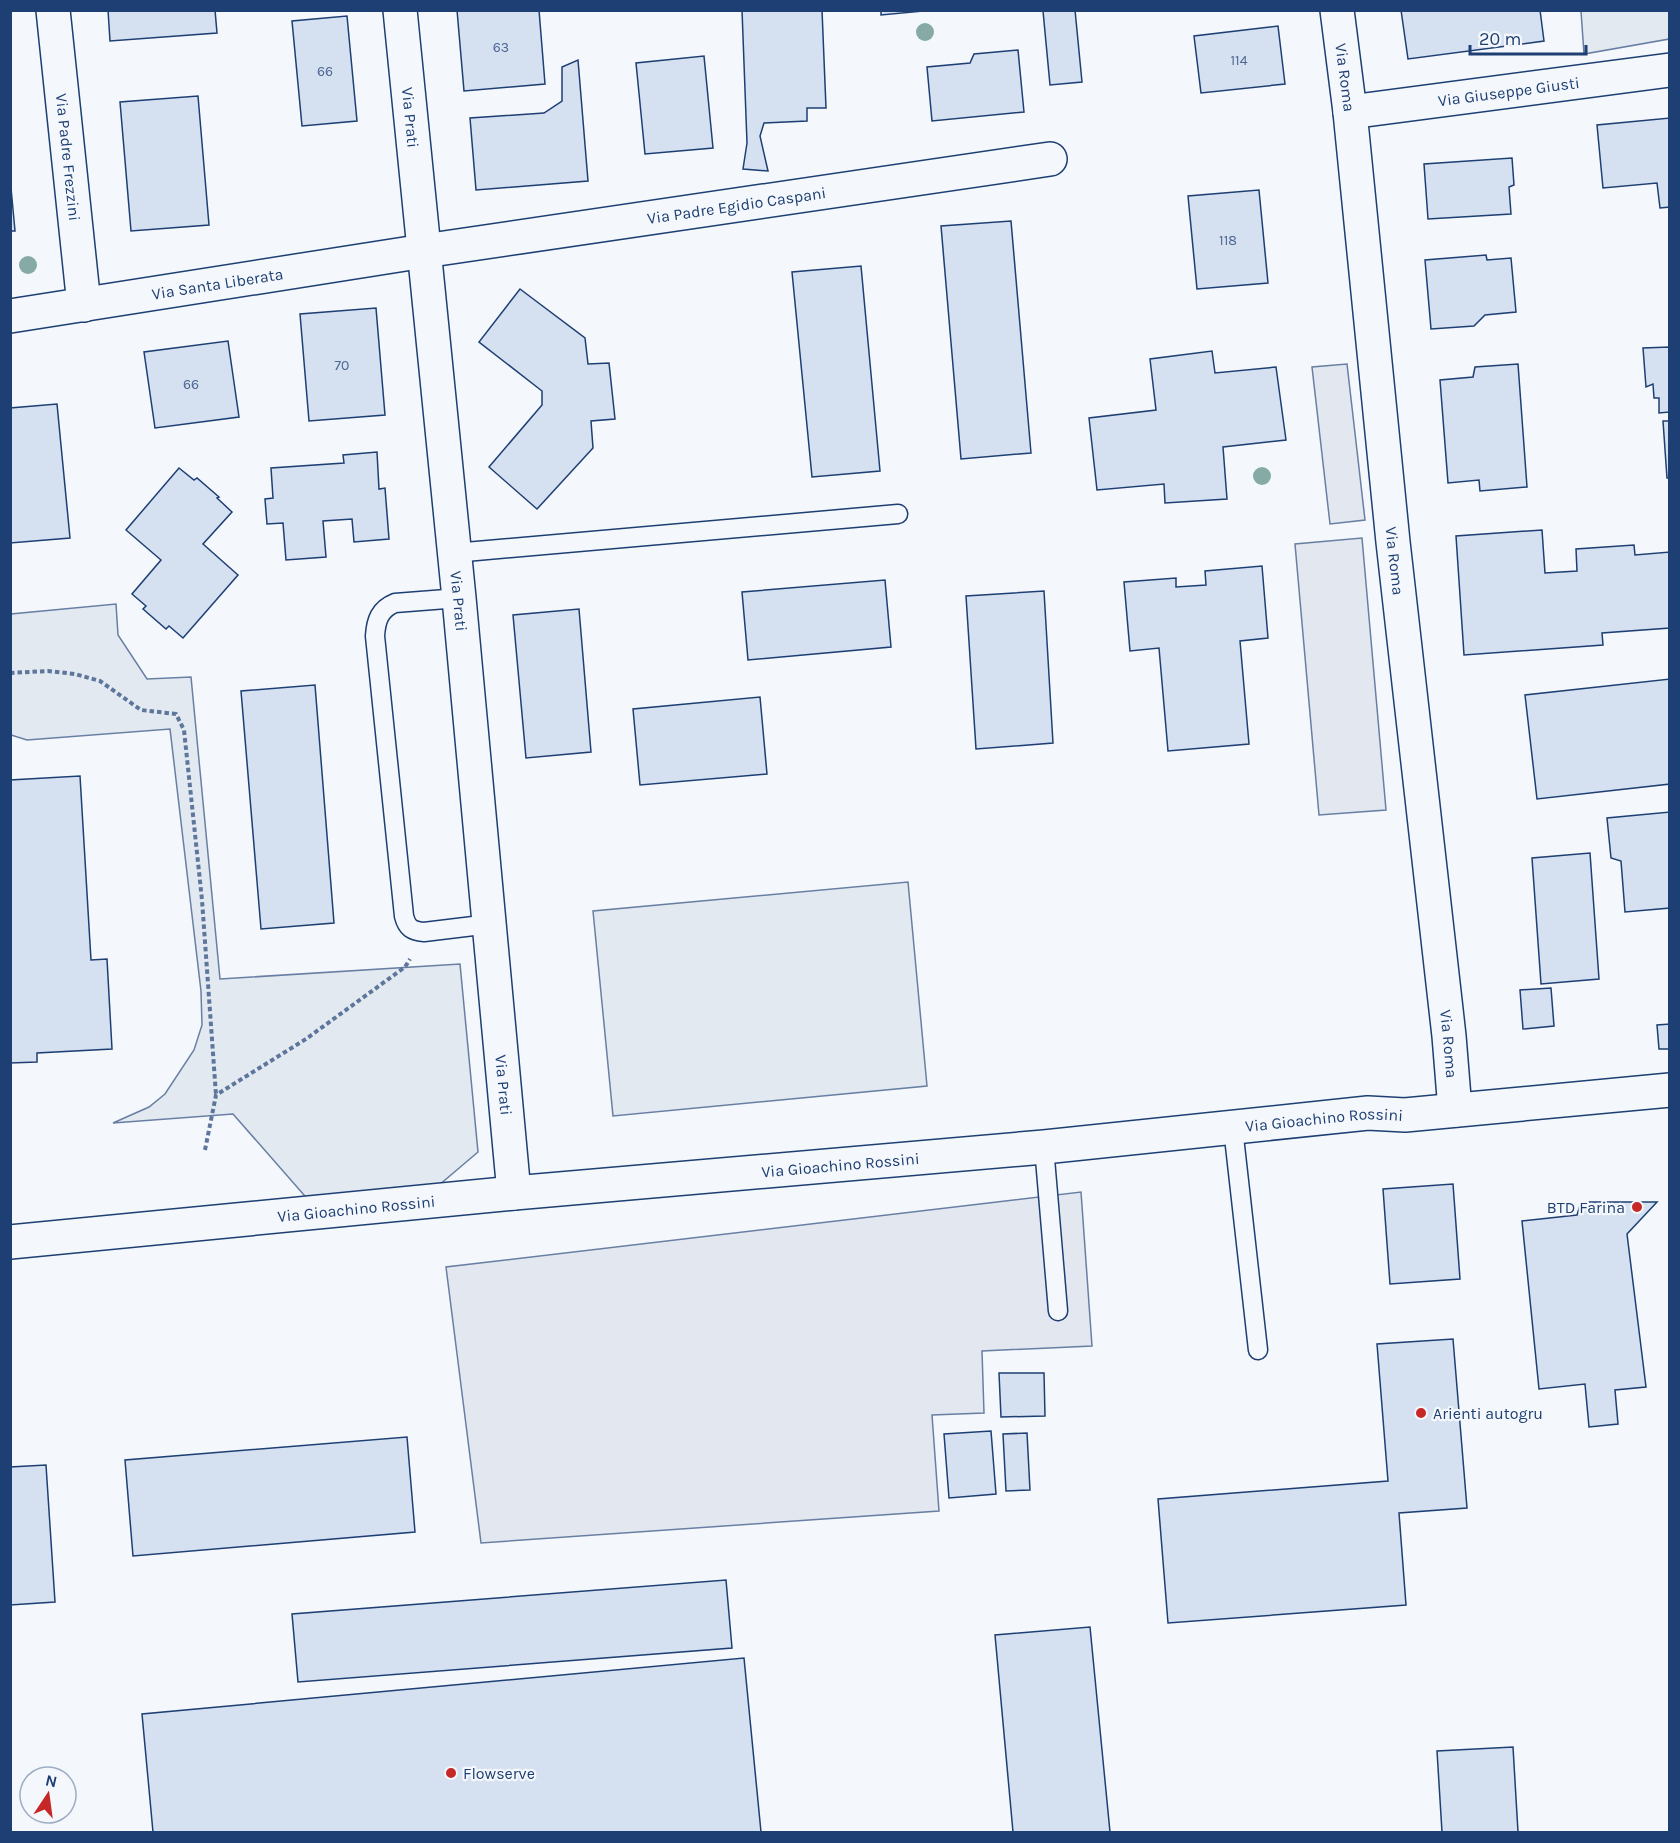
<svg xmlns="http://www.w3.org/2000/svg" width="1680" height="1843" font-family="Karla,sans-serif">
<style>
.green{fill:#e3e9f0;stroke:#687fa3;stroke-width:1.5}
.parking{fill:#e3e8f0;stroke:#687fa3;stroke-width:1.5}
.building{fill:#d5e0f0;stroke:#1d3f73;stroke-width:1.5}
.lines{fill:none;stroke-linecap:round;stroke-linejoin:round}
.lane-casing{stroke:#1d3f73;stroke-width:21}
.street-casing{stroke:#1d3f73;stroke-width:36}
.path{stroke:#5e769c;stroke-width:4;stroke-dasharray:4.5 3;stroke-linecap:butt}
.lane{stroke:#f4f7fb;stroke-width:18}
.street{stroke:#f4f7fb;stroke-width:33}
.tree{fill:#86aba6}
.poi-dot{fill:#c62828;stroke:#f4f7fb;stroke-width:2}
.labels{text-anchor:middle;stroke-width:4.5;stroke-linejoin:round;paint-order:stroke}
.number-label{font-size:14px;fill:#4b6792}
.street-label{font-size:16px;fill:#1d3f73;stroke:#f4f7fb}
.poi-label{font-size:16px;fill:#1d3f73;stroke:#f4f7fb;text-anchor:start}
</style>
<rect width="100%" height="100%" fill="#f4f7fb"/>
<g class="green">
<path d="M1581 11H1669V39L1584 54Z"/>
<path d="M116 604 118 635 147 679 191 677 220 979 460 964 478 1152 432 1191 311 1203 233 1114 113 1123 149 1107 165 1094 194 1050 202 1025 201 991 170 729 27 740 11 735V614Z"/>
<path d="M908 882 927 1086 613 1116 593 911Z"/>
</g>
<g class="parking">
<path d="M1347 364 1365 520 1330 524 1312 367Z"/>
<path d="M1362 538 1386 810 1319 815 1295 544Z"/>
<path d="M1081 1192 1092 1346 982 1351 984 1413 932 1415 939 1511 481 1543 446 1267Z"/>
</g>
<g class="building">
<path d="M108 10H215L217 33 110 41Z"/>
<path d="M457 10H539L545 84 464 91Z"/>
<path d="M742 10H822L826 108H807V121L764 123 760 136 768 171 743 169 747 143Z"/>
<path d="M881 10H934L881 15Z"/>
<path d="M1075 10 1082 82 1050 85 1043 11Z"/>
<path d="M1401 10H1540L1544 41 1408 59Z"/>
<path d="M347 16 357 121 302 126 292 21Z"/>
<path d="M1278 26 1285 84 1201 93 1194 36Z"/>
<path d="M1018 50 1024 112 932 121 927 67 970 63 974 54Z"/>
<path d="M704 56 713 148 645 154 636 63Z"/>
<path d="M578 60 588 181 476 190 470 118 544 113 562 101V67Z"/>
<path d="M198 96 209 225 131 231 120 102Z"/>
<path d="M1670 118V207L1660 208 1657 183 1603 188 1597 125Z"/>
<path d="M1512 158 1514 185 1509 187 1511 214 1428 219 1424 164Z"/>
<path d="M10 177 15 231H10Z"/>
<path d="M1259 190 1268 283 1197 289 1188 196Z"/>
<path d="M1011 221 1031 453 961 459 941 226Z"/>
<path d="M1486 255 1487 260 1511 258 1516 312 1485 315 1474 326 1431 329 1425 260Z"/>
<path d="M861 266 880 471 812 477 792 272Z"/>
<path d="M520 289 585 338 588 364 609 363 615 419 591 421 593 448 537 509 489 467 542 405V391L479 342Z"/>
<path d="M376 308 385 415 309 421 300 314Z"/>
<path d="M228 341 239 417 155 428 144 352Z"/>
<path d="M1670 347V417L1669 412 1659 413V398H1654L1653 384 1646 387 1643 348Z"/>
<path d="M1212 351 1215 373 1276 367 1286 440 1223 447 1227 499 1165 503 1164 484 1097 490 1089 418 1156 410 1150 359Z"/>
<path d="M1518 364 1527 487 1480 491 1479 480 1448 483 1440 380 1473 377 1475 367Z"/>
<path d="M57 404 70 538 10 543V408Z"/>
<path d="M1663 421H1670V478H1667Z"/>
<path d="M377 452 379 489 385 488 389 539 354 542 352 519 323 521 326 557 286 560 283 523 267 524 265 499 273 498 271 468 344 463 343 455Z"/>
<path d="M179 468 194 480 197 478 219 497 217 498 232 512 203 544 238 575 183 638 169 626 166 629 143 609 146 606 132 594 161 560 126 530Z"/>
<path d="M1542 530 1545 573 1577 571 1576 549 1634 545 1635 555 1670 552V628L1602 633 1603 645 1464 655 1456 536Z"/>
<path d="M1262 566 1268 638 1240 641 1249 744 1168 751 1159 648 1130 651 1124 582 1176 578V587L1206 585 1205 571Z"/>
<path d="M885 580 891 647 748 660 742 592Z"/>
<path d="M1044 591 1053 743 976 749 966 596Z"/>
<path d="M579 609 591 752 526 758 513 615Z"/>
<path d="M1670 679V784L1537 799 1525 695Z"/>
<path d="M315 685 334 923 261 929 241 691Z"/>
<path d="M760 697 767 774 640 785 633 709Z"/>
<path d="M80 776 91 960 107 959 112 1049 37 1053V1062L10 1063V780Z"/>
<path d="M1670 812V908L1625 912 1621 861 1611 858 1607 818Z"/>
<path d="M1590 853 1599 979 1541 984 1532 858Z"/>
<path d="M1551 988 1554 1026 1523 1029 1520 990Z"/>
<path d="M1670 1024V1049H1659L1657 1025Z"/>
<path d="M1453 1184 1460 1279 1390 1284 1383 1189Z"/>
<path d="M1581 1202H1657L1627 1234 1646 1387 1615 1390 1618 1424 1589 1427 1585 1384 1539 1389 1522 1221 1577 1215Z"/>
<path d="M1453 1339 1467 1508 1399 1513 1406 1605 1168 1623 1158 1499 1388 1481 1377 1344Z"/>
<path d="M999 1373H1044L1045 1416 1001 1417Z"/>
<path d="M991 1431 996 1494 949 1498 944 1434Z"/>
<path d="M1027 1433 1030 1490 1006 1491 1003 1434Z"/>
<path d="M407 1437 415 1532 133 1556 125 1460Z"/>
<path d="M46 1465 55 1602 10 1605V1467Z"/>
<path d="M726 1580 732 1648 298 1682 292 1614Z"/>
<path d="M1090 1627 1110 1832H1013L995 1635Z"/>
<path d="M744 1658 761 1832H153L142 1714Z"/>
<path d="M1513 1747 1518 1832H1442L1437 1751Z"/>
</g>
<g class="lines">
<g class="lane-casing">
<g id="lane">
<path d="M454 553 898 514"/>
<path d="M459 598 395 603C380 609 376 620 375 636L404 916C407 928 412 931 424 932L490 924"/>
<path d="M1233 1128 1258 1350"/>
<path d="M1044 1147 1058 1311"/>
</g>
</g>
<g class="street-casing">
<g id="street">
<path id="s1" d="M53 10 84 305"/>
<path id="s2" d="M400 10 459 598 514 1193"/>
<path id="s3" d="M1337 10 1350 112 1393 542 1449 1036 1455 1110"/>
<path id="s4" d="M1350 112 1670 70"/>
<path id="s5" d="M10 316 424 251 1050 159"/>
<path id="s6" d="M10 1242 514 1193 1044 1147 1368 1113 1405 1115 1670 1090"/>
</g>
</g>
<g class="path">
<path d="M10 673 48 671 75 674 100 681 141 710 176 714 184 730 202 900 216 1095"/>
<path d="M205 1150 216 1095 306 1039 405 967 410 959"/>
</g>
<use href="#lane" class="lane"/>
<use href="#street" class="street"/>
</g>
<g class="tree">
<circle cx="925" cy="32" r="9"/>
<circle cx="28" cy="265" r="9"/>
<circle cx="1262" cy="476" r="9"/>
</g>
<g class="poi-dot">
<circle cx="1637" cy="1207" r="6"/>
<circle cx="1421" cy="1413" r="6"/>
<circle cx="451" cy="1773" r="6"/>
</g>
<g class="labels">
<g class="number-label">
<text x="501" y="52">63</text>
<text x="1239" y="65">114</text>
<text x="325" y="76">66</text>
<text x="1228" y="245">118</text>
<text x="342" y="370">70</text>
<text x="191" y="389">66</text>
</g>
<g class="street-label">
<text dy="6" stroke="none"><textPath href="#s3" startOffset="68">Via Roma</textPath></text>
<text dy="6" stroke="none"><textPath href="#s4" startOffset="160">Via Giuseppe Giusti</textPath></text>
<text dy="6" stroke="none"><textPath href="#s2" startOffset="108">Via Prati</textPath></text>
<text dy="6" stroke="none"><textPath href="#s1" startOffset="148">Via Padre Frezzini</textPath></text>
<text dy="6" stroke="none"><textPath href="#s5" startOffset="735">Via Padre Egidio Caspani</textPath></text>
<text dy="6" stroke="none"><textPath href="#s5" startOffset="210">Via Santa Liberata</textPath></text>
<text dy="6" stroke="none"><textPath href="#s3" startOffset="554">Via Roma</textPath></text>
<text dy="6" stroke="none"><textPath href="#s2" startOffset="594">Via Prati</textPath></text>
<text dy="6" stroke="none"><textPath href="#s3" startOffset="1040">Via Roma</textPath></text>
<text dy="6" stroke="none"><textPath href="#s2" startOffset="1080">Via Prati</textPath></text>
<text dy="6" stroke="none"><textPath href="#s6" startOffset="1320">Via Gioachino Rossini</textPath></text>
<text dy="6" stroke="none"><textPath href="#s6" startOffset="834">Via Gioachino Rossini</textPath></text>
<text dy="6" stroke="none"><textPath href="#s6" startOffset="348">Via Gioachino Rossini</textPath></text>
</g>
<g class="poi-label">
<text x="1625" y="1213" text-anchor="end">BTD Farina</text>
<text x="1433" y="1419">Arienti autogru</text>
<text x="463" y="1779">Flowserve</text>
</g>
</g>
<rect width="1680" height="1843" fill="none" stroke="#1d3f73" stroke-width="24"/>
<g transform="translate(48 1795) rotate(13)"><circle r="28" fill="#f4f7fb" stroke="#9eadc5" stroke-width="1.5"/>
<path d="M0-4.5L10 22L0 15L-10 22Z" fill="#c62828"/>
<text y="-9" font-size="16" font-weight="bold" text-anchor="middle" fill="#1d3f73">N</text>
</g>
<path d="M1470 45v9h116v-9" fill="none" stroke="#1d3f73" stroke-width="3"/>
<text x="1479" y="45" font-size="18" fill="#1d3f73" stroke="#f4f7fb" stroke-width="4.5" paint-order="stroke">20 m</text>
</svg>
